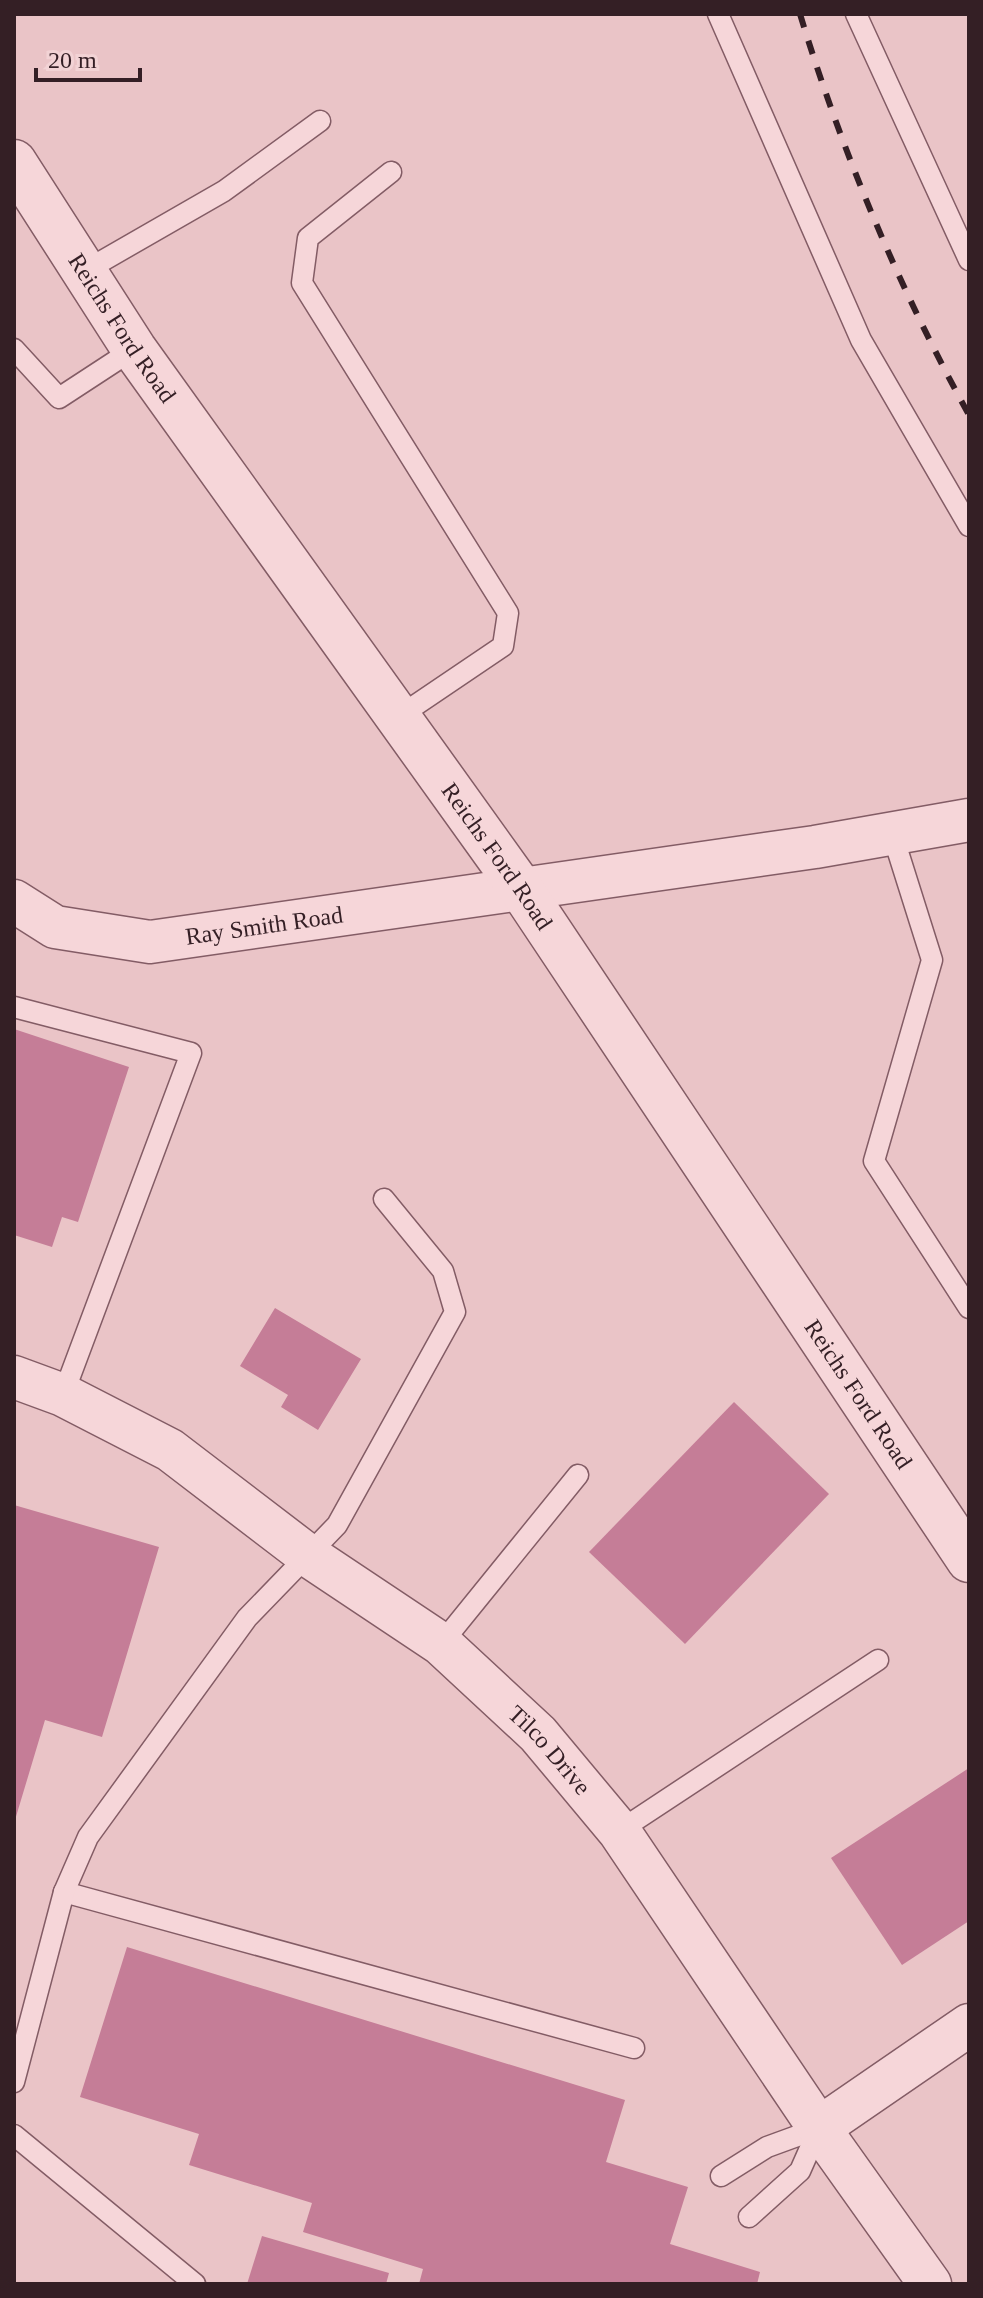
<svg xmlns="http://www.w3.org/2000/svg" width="983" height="2298" font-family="'Times New Roman',serif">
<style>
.building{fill:#c57d97}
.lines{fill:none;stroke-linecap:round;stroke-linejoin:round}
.service-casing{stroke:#835c65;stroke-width:23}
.minor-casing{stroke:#835c65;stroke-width:45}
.tertiary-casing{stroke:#835c65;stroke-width:47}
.service{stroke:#f6d6d9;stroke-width:20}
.minor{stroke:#f6d6d9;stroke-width:42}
.tertiary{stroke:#f6d6d9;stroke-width:44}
.rail{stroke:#341f25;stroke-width:6;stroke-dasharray:14 14;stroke-linecap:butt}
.labels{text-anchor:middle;stroke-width:6;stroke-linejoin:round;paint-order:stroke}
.street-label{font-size:24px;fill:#341f25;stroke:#f2d3d5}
</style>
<rect width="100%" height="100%" fill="#eac4c7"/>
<g class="building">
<path d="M14 1029 129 1067 78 1222 62 1217 52 1247 14 1235Z"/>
<path d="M275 1308 361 1359 318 1430 281 1407 288 1395 240 1366Z"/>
<path d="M734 1402 829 1494 685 1644 589 1552Z"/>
<path d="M14 1505 159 1547 102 1737 45 1720 15 1820Z"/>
<path d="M969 1768V1921L902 1965 831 1858Z"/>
<path d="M127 1947 625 2100 606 2162 688 2187 670 2244 760 2272 757 2284H419L423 2269 303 2232 312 2203 189 2165 199 2134 80 2097Z"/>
<path d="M262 2236 389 2273 386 2284H247Z"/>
</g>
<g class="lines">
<g class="service-casing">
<g id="service">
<path d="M718 14 861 340 969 526"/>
<path d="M856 14 969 260"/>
<path d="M391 172 308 238 302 283 508 613 503 646 398 717"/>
<path d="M83 272 224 191 320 121"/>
<path d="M14 349 59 398 134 349"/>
<path d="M892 833 932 960 874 1161 969 1308"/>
<path d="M14 1007 191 1053 63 1395"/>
<path d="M441 1644 578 1475"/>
<path d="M619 1831 878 1660"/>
<path d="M64 1892 634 2048"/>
<path d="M14 2082 64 1892 88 1837 247 1618 337 1525 455 1312 443 1271 384 1199"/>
<path d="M14 2135 195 2284"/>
<path d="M721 2176 767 2147 819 2128"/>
<path d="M749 2217 800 2171 819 2128"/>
</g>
</g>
<g class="minor-casing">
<g id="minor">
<path id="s1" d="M14 901 55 927 150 942 815 847 969 820"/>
<path id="s2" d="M14 1377 63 1395 170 1450 306 1554 441 1644 538 1734 619 1831 819 2128 930 2284"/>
<path d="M819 2128 969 2025"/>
</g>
</g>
<g class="tertiary-casing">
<g id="tertiary">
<path id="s3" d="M14 162 134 349 522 890 969 1560"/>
</g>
</g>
<use href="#service" class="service"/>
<use href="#minor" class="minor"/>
<use href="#tertiary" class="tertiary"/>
<path class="rail" d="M800 14C842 152 899 288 969 415"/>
</g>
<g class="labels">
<g class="street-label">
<text dy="8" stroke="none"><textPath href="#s3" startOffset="198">Reichs Ford Road</textPath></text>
<text dy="8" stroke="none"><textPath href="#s3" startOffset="846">Reichs Ford Road</textPath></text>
<text dy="8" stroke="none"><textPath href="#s1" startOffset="260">Ray Smith Road</textPath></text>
<text dy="8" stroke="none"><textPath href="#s3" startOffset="1494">Reichs Ford Road</textPath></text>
<text dy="8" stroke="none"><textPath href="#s2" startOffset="658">Tilco Drive</textPath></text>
</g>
</g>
<rect width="983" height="2298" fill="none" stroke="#341f25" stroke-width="32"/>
<path d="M36 68v12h104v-12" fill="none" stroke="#341f25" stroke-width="4"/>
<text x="48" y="68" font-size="24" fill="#341f25" stroke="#f2d3d5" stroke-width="6" paint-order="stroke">20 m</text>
</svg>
